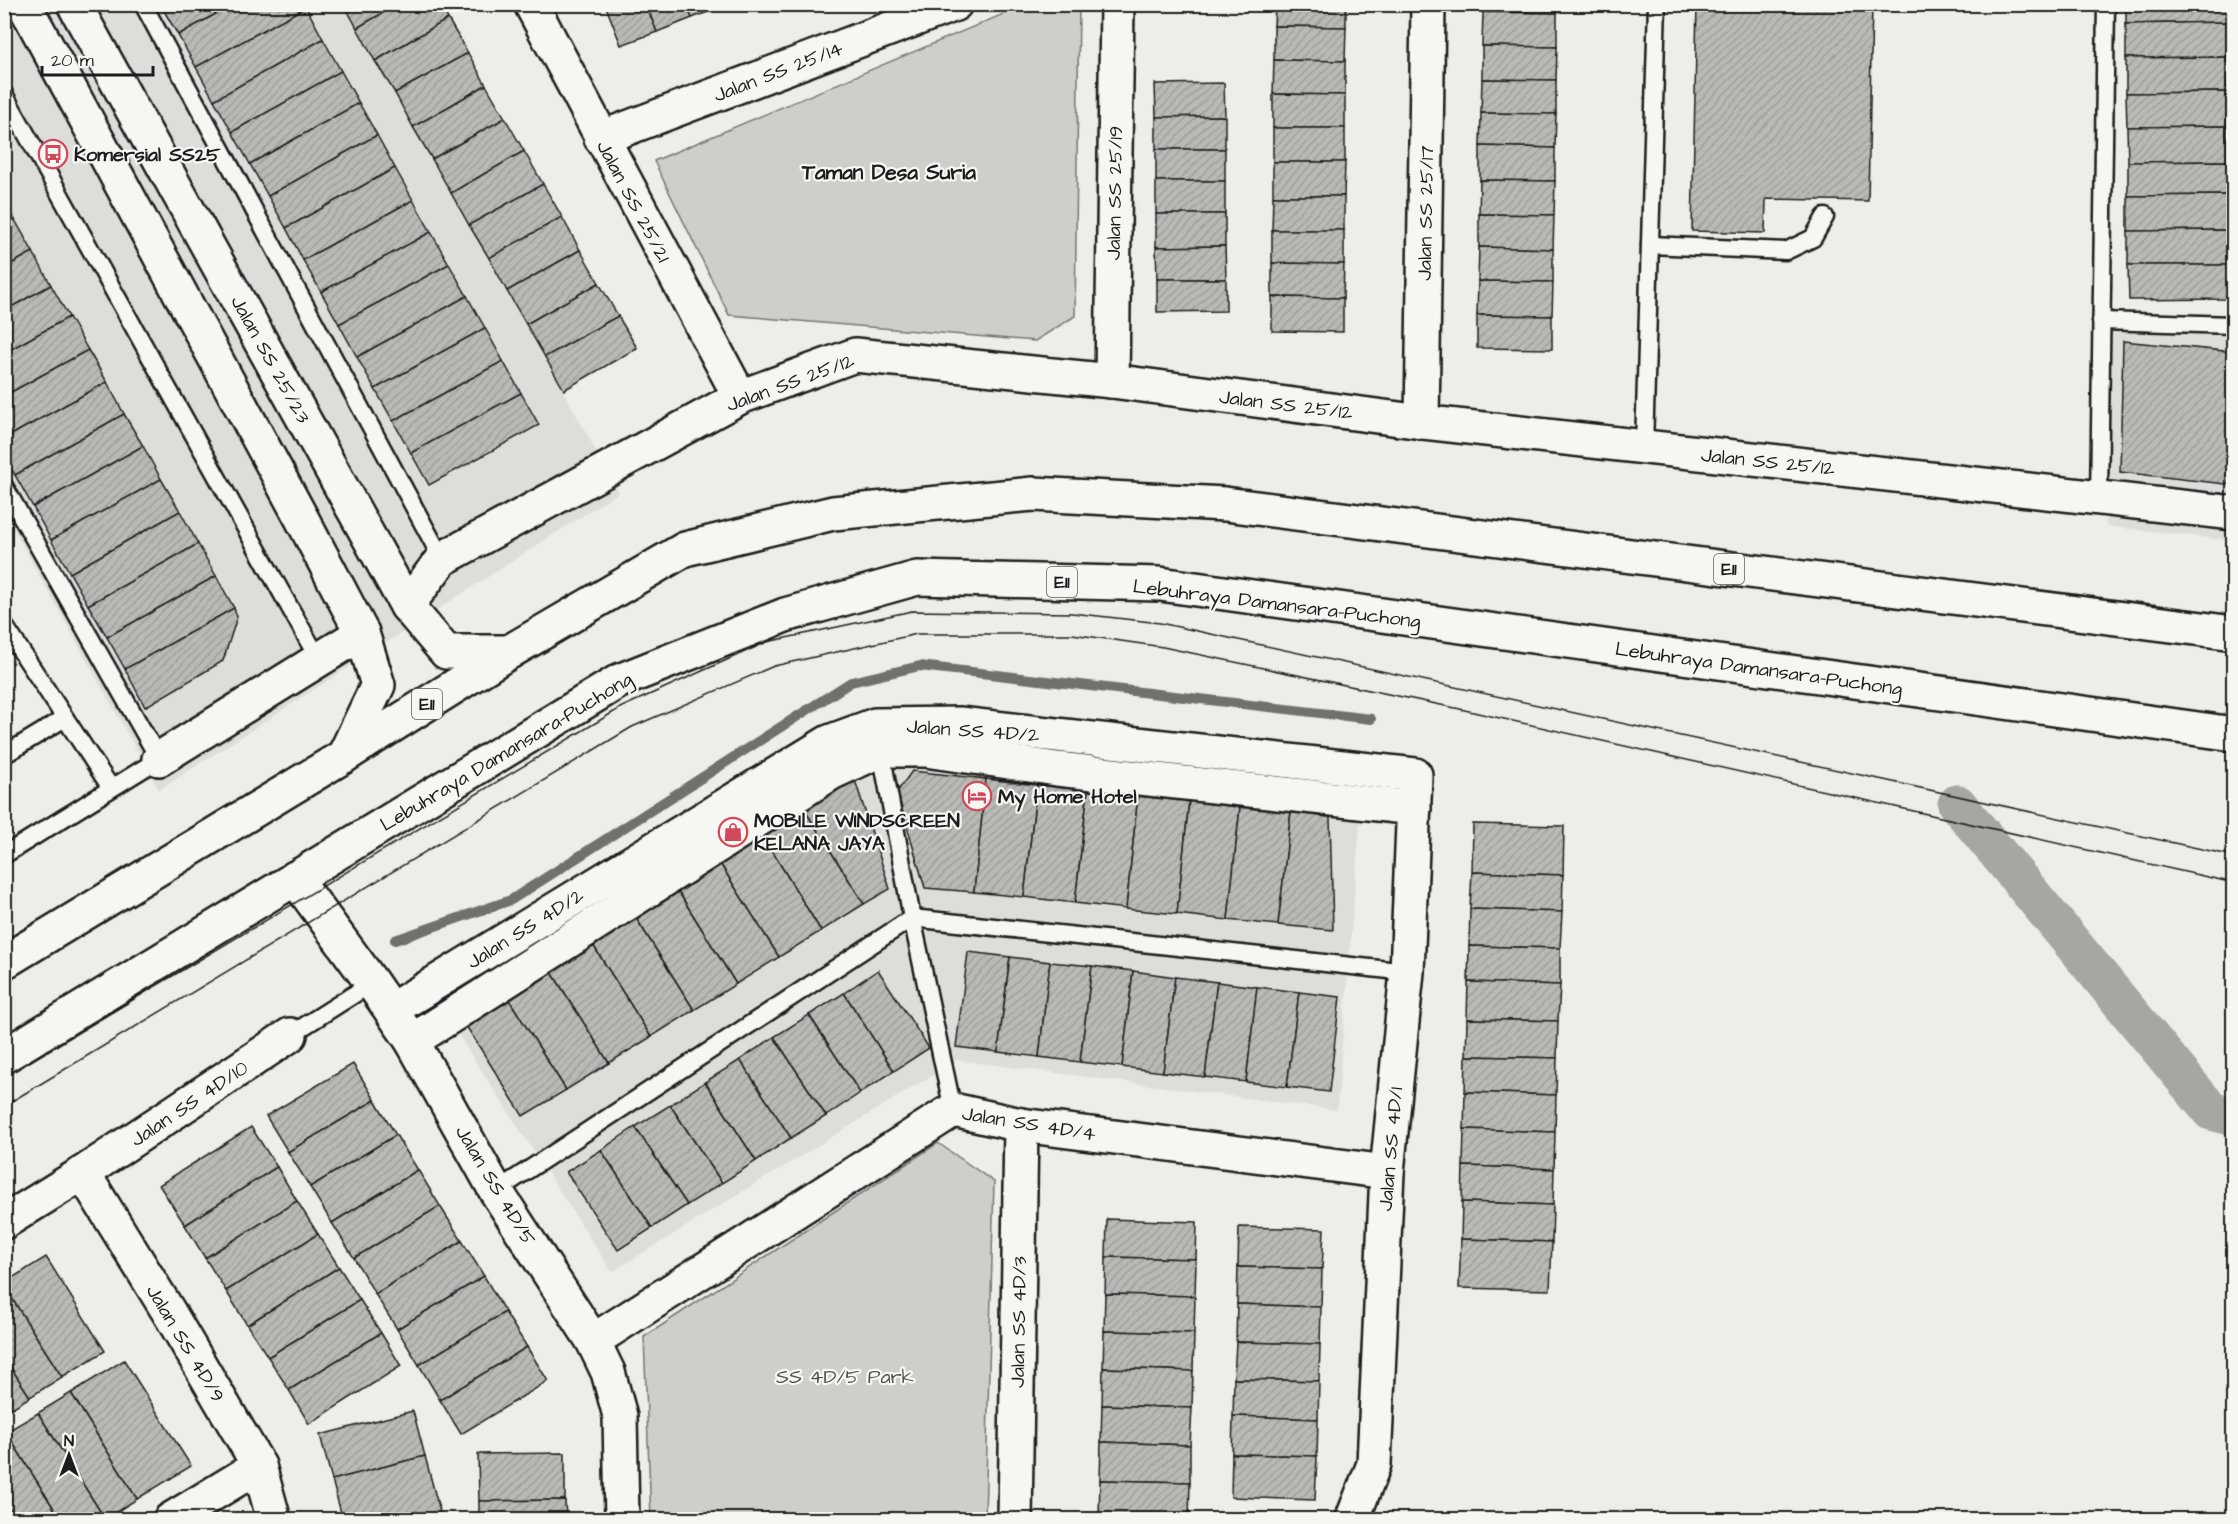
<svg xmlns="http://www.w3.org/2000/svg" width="2238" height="1524" font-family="'Architects Daughter',sans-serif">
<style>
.built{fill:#ddddda}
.park{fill:#cececb;stroke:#757574;stroke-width:1.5}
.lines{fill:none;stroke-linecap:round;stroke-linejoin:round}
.stream{stroke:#6f6f6d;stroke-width:10}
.canal{stroke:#a6a6a3;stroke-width:39}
.building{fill:url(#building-hatch);stroke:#1c1c1c;stroke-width:1.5}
.service-casing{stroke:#1c1c1c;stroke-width:21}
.minor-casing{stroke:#1c1c1c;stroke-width:38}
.tertiary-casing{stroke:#1c1c1c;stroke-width:38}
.secondary-casing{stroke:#1c1c1c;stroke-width:38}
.motorway-casing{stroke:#1c1c1c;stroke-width:38}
.service{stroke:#f6f6f2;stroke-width:16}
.minor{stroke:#f6f6f2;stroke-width:33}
.tertiary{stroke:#f6f6f2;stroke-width:33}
.secondary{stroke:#f6f6f2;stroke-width:33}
.motorway{stroke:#f6f6f2;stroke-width:33}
.tram{stroke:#1c1c1c;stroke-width:1.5}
.labels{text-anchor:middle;stroke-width:4.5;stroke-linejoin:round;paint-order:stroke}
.shield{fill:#f6f6f2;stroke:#5d5d5c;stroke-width:1.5}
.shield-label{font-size:18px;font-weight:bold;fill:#1c1c1c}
.street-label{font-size:20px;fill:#1c1c1c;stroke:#f6f6f2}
.poi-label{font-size:20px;font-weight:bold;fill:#1c1c1c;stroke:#f6f6f2;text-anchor:start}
.park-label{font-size:20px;fill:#515151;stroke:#f6f6f2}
.neighbourhood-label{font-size:21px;font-weight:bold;fill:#1c1c1c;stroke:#f6f6f2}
</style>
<defs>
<pattern id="building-hatch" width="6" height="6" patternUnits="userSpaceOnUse" patternTransform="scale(1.5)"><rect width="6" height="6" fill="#b9b9b6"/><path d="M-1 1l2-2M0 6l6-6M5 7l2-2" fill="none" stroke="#9e9e9c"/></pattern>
</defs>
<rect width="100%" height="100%" fill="#edede9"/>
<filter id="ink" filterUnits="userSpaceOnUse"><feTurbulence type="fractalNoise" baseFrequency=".0167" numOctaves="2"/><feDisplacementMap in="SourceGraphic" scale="12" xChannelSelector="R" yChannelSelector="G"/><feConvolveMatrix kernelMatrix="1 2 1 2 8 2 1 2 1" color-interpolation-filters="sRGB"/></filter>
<g filter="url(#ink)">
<g class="built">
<path d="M4 5H349L619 492 159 790 5 514Z"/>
<path d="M2108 313 2233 328V541L2106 526Z"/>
<path d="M891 734 1363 785 1337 1110 957 1060 612 1272 437 1002 858 743Z"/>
</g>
<g class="park">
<path d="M1025 5H1079L1075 316 1035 341 729 315 654 161Z"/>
<path d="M938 1143 994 1182 985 1519H651L644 1337Z"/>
</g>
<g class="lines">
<path class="stream" d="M395 940 511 900 851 682 920 666 1371 719"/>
<path class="canal" d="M1957 804 2211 1111 2234 1117"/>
</g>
<g class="building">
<path d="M160 4H234L178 35Z"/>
<path d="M234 4H304L306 7 196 67 178 35Z"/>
<path d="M344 4H398L357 28Z"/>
<path d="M398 4H440L448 19 375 61 357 28Z"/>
<path d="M605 4H646L657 32 621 45Z"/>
<path d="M646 4H686L692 18 657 32Z"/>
<path d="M686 4H727V5L692 18Z"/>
<path d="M1275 4H1346V27L1274 26Z"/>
<path d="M1483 4H1557V13L1483 12Z"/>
<path d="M1697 4H1872L1868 201 1766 199 1765 233 1692 231Z"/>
<path d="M2126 4H2226L2227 22 2126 24Z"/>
<path d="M306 7 323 39 214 100 196 67Z"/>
<path d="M1483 12 1557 13V47L1482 46Z"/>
<path d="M448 19 468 53 395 93 375 61Z"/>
<path d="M2227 22V57L2126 58V24Z"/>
<path d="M1274 26 1346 27 1345 61 1274 60Z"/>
<path d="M323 39 341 71 232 132 214 100Z"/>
<path d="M1482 46 1557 47 1556 80 1482 79Z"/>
<path d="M468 53 486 85 413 127 395 93Z"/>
<path d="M2227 57V92L2126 93V58Z"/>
<path d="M1274 60 1345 61V95L1273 94Z"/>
<path d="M341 71 359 103 250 164 232 132Z"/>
<path d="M1482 79 1556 80V114L1481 113Z"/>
<path d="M1224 83 1225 116 1156 117 1155 84Z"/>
<path d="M486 85 505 118 432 159 413 127Z"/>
<path d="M2227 92V126L2127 127 2126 93Z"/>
<path d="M1273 94 1345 95V128H1273Z"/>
<path d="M359 103 377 135 268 196 250 164Z"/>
<path d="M1481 113 1556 114 1555 148 1480 146Z"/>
<path d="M1225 116V149H1156V117Z"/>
<path d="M505 118 524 151 451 193 432 159Z"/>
<path d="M2227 126 2228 161 2128 162 2127 127Z"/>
<rect x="1273" y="128" width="72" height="34"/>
<path d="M377 135 395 168 286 228 268 196Z"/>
<path d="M1480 146 1555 148V181L1480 180Z"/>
<rect x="1156" y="149" width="69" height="32"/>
<path d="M524 151 543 184 469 225 451 193Z"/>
<path d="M2228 161 2229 195 2128 196V162Z"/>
<path d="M1273 162H1345L1344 196H1273Z"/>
<path d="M395 168 413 200 303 260 286 228Z"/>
<path d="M1480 180 1555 181 1554 215 1479 214Z"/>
<rect x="1156" y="181" width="69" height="33"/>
<path d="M543 184 562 217 489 258 469 225Z"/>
<path d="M2229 195V230L2128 231V196Z"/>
<path d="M1273 196H1344V230H1272Z"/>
<path d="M413 200 431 232 321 292 303 260Z"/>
<path d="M4 202 15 220 4 226Z"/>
<path d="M1156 214H1225V246L1156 247Z"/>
<path d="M1479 214 1554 215 1553 249 1479 247Z"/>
<path d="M562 217 580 250 507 291 489 258Z"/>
<path d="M15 220 33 252 4 268V226Z"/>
<path d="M1272 230H1344V264L1272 263Z"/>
<path d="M2229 230V265H2128V231Z"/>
<path d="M431 232 449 264 339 324 321 292Z"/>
<path d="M1225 246 1226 279H1157L1156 247Z"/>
<path d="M1479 247 1553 249V282L1478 281Z"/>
<path d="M580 250 599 283 526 324 507 291Z"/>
<path d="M33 252 51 285 4 311V268Z"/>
<path d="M1272 263 1344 264 1343 298 1272 297Z"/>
<path d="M449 264 467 296 357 357 339 324Z"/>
<path d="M2128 265H2229V299L2129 300Z"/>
<path d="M1157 279H1226V311L1157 312Z"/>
<path d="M1478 281 1553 282 1552 316 1477 315Z"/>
<path d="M599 283 618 316 545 357 526 324Z"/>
<path d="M51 285 69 317 4 353V311Z"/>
<path d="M467 296 485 328 375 389 357 357Z"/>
<path d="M1272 297 1343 298V332L1272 331Z"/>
<path d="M1477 315 1552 316V349L1477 348Z"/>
<path d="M618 316 637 348 564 390 545 357Z"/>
<path d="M69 317 88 350 4 396V353Z"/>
<path d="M485 328 503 361 393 421 375 389Z"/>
<path d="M2123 341 2234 352V485L2120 472Z"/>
<path d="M88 350 107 382 4 439V396Z"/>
<path d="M503 361 521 393 411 453 393 421Z"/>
<path d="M107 382 124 414 15 475 4 457V439Z"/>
<path d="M521 393 539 425 429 485 411 453Z"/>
<path d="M124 414 143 446 33 507 15 475Z"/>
<path d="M143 446 161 479 51 540 33 507Z"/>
<path d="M161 479 180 511 70 573 51 540Z"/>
<path d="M180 511 198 544 88 605 70 573Z"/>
<path d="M198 544 216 576 107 637 88 605Z"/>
<path d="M216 576 234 608 125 669 107 637Z"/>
<path d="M234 608 237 617 223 661 145 707 125 669Z"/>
<path d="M912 771 986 779 974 892 925 888 897 792Z"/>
<path d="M854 777 890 889 864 904 804 809Z"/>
<path d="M986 779 1037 785 1024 897 974 892Z"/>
<path d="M1037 785 1088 790 1075 903 1024 897Z"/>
<path d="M1088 790 1138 796 1126 909 1075 903Z"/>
<path d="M1138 796 1189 801 1177 914 1126 909Z"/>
<path d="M1189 801 1240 807 1228 920 1177 914Z"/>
<path d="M1240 807 1291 812 1278 925 1228 920Z"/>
<path d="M804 809 864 904 821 931 762 835Z"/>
<path d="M1291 812 1330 817 1333 930 1278 925Z"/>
<path d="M1473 824 1564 826 1563 875 1472 872Z"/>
<path d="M762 835 821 931 779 957 719 862Z"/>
<path d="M719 862 779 957 736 984 676 888Z"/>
<path d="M1472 872 1563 875 1562 912 1470 909Z"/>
<path d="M676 888 736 984 694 1010 634 915Z"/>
<path d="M1470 909 1562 912 1560 948 1469 946Z"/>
<path d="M634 915 694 1010 651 1037 591 942Z"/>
<path d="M591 942 651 1037 609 1063 549 968Z"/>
<path d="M1469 946 1560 948V985L1468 982Z"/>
<path d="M968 952 1010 957 998 1052 956 1047Z"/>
<path d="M1010 957 1050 962 1039 1057 998 1052Z"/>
<path d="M1050 962 1092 966 1080 1062 1039 1057Z"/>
<path d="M1092 966 1133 971 1122 1067 1080 1062Z"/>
<path d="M549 968 609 1063 566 1090 506 995Z"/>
<path d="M878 970 929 1048 894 1071 844 993Z"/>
<path d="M1133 971 1175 977 1163 1072 1122 1067Z"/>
<path d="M1175 977 1217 982 1205 1077 1163 1072Z"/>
<path d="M1217 982 1257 987 1246 1082 1205 1077Z"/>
<path d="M1468 982 1560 985 1558 1021 1467 1019Z"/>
<path d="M1257 987 1299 992 1287 1087 1246 1082Z"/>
<path d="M1299 992 1340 997 1329 1092 1287 1087Z"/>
<path d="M844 993 894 1071 860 1093 809 1015Z"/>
<path d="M506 995 566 1090 523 1116 463 1021Z"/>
<path d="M809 1015 860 1093 826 1116 774 1037Z"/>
<path d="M1467 1019 1558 1021 1557 1058 1466 1056Z"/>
<path d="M774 1037 826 1116 791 1138 740 1060Z"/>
<path d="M1466 1056 1557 1058 1556 1095 1465 1092Z"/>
<path d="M740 1060 791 1138 756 1161 705 1082Z"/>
<path d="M353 1064 375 1100 288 1152 266 1116Z"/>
<path d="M705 1082 756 1161 722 1183 670 1105Z"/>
<path d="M1465 1092 1556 1095 1555 1132 1464 1129Z"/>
<path d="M375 1100 396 1135 310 1187 288 1152Z"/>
<path d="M670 1105 722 1183 687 1205 635 1127Z"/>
<path d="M251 1127 277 1167 185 1225 159 1185Z"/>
<path d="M635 1127 687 1205 652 1228 601 1150Z"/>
<path d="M1464 1129 1555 1132 1554 1169 1463 1166Z"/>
<path d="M396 1135 418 1170 332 1223 310 1187Z"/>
<path d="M601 1150 652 1228 618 1250 566 1172Z"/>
<path d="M1463 1166 1554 1169 1553 1205 1462 1202Z"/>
<path d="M277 1167 297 1201 205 1258 185 1225Z"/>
<path d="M418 1170 440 1206 354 1258 332 1223Z"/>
<path d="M297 1201 318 1234 226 1291 205 1258Z"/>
<path d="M1462 1202 1553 1205 1552 1242 1461 1239Z"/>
<path d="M440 1206 462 1241 375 1294 354 1258Z"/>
<path d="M1107 1219 1197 1222 1196 1259 1106 1257Z"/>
<path d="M1239 1227 1324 1229 1322 1269 1238 1267Z"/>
<path d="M318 1234 339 1267 247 1325 226 1291Z"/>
<path d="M1461 1239 1552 1242 1550 1290 1459 1288Z"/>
<path d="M462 1241 484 1276 397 1329 375 1294Z"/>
<path d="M46 1257 105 1351 62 1377 4 1286V1283Z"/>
<path d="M1106 1257 1196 1259 1195 1296 1105 1294Z"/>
<path d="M339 1267 360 1300 268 1357 247 1325Z"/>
<path d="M1238 1267 1322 1269 1321 1307 1237 1304Z"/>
<path d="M484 1276 505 1312 419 1365 397 1329Z"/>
<path d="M4 1286 62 1377 30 1397 4 1357Z"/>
<path d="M1105 1294 1195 1296 1194 1333 1104 1331Z"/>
<path d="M360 1300 381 1333 289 1390 268 1357Z"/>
<path d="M1237 1304 1321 1307 1320 1344 1236 1342Z"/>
<path d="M505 1312 527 1347 440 1400 419 1365Z"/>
<path d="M1104 1331 1194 1333 1193 1371 1103 1368Z"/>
<path d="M381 1333 401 1366 309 1424 289 1390Z"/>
<path d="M1236 1342 1320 1344 1319 1381 1234 1379Z"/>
<path d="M527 1347 548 1381 461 1434 440 1400Z"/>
<path d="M4 1357 30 1397 4 1413Z"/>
<path d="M124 1360 191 1466 137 1499 71 1393Z"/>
<path d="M1103 1368 1193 1371 1192 1408 1102 1405Z"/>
<path d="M1234 1379 1319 1381 1318 1419 1233 1416Z"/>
<path d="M71 1393 137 1499 105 1519 38 1413Z"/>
<path d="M1102 1405 1192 1408 1190 1445 1101 1442Z"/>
<path d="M413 1411 425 1456 332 1480 320 1435Z"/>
<path d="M38 1413 105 1519 61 1520 6 1432Z"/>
<path d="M1233 1416 1318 1419 1317 1456 1232 1454Z"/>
<path d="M6 1432 61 1520H17L4 1500V1433Z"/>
<path d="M1101 1442 1190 1445V1482L1100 1480Z"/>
<path d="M565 1453V1500L479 1501 478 1454Z"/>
<path d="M1232 1454 1317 1456 1315 1500 1231 1497Z"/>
<path d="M425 1456 442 1520H343L332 1480Z"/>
<path d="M1100 1480 1190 1482 1189 1519 1099 1517Z"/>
<path d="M4 1500 17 1520H4Z"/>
<path d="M565 1500 566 1520H479V1501Z"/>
</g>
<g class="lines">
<g class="service-casing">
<g id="service">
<path d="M143 4 442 559"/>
<path d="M4 94 319 660"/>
<path d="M1650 245 1786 251 1813 238 1825 217"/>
<path d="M2101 321 2234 325"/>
<path d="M1644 447 1657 4"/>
<path d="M4 486 159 759 4 855"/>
<path d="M2099 499 2106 4"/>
<path d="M4 625 111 788"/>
<path d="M880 746 912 918 953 1110"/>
<path d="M4 755 65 718"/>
<path d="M290 1035 372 983"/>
<path d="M496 1191 912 918 1407 972"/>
</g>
</g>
<g class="minor-casing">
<g id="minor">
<path d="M531 4 740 397"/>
<path d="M601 138 955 4"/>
<path d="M1112 381 1117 4"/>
<path d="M1422 422 1428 4"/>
<path d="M159 759 362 633"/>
<path d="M295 878 372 983 412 1041 496 1191 593 1341 608 1372 620 1416 622 1520"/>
<path d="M391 1010 829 742 875 725 959 724 1415 775 1407 972 1387 1172 1374 1464 1352 1520"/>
<path d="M412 1041 831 773 881 750H925L1057 769 1414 808"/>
<path d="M83 1173 170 1314 259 1466 274 1520"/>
<path d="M4 1222 83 1173 290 1035"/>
<path d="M593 1341 953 1110 1021 1125 1387 1172"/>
<path d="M170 1520 259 1466"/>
<path d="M1015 1520 1021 1125"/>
</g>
</g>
<g class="tertiary-casing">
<path id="tertiary" d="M407 606 442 559 740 397 855 355 1112 381 1422 422 2234 513"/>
</g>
<g class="secondary-casing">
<g id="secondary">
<path d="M24 4 302 519 362 633 378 685 344 756"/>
<path d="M74 4 407 606 446 652H509"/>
</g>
</g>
<g class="motorway-casing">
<g id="motorway">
<path d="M4 962 344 756 509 652 685 549 833 513 1033 494 1225 504 2234 633"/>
<path d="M4 1056 619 681 785 615 917 578 1160 584 2234 734"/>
</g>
</g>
<use href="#service" class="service"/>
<use href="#minor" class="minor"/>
<use href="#tertiary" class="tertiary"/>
<use href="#secondary" class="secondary"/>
<use href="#motorway" class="motorway"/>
<g class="tram">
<path d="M4 1077 622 707 767 642 912 611 1072 613 1160 623 2234 856"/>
<path d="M4 1106 632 727 774 666 917 634H1072L1163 647 1460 709 2234 883"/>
</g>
</g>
</g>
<defs>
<g id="bus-ring" transform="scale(1.5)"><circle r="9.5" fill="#f6f6f2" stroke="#d1495b" stroke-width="1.5"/><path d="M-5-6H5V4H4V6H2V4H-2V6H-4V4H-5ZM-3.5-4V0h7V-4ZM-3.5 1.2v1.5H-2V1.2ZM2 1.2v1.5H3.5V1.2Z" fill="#d1495b"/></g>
<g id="hotel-ring" transform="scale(1.5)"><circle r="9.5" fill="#f6f6f2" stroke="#d1495b" stroke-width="1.5"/><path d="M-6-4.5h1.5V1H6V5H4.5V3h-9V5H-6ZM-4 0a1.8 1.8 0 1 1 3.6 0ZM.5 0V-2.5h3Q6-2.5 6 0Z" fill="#d1495b"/></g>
<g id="shop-ring" transform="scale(1.5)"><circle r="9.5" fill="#f6f6f2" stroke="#d1495b" stroke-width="1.5"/><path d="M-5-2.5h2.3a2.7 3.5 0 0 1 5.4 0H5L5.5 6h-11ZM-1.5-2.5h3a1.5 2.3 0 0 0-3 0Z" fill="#d1495b"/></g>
</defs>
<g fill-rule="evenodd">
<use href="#bus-ring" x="53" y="154"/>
<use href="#hotel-ring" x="977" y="796"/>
<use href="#shop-ring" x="733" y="832"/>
</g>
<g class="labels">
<g class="shield">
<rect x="1714" y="554" width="30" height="30" rx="4.5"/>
<rect x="1047" y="567" width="30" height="30" rx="4.5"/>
<rect x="412" y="689" width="30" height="30" rx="4.5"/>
</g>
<g class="shield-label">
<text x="1729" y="575">E11</text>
<text x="1062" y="588">E11</text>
<text x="427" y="710">E11</text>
</g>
<g class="street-label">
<text transform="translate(778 71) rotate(-21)" y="7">Jalan SS 25/14</text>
<text transform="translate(1114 193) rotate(-89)" y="7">Jalan SS 25/19</text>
<text transform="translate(634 201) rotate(62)" y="7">Jalan SS 25/21</text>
<text transform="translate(1425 213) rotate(-89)" y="7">Jalan SS 25/17</text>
<text transform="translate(271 359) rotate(61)" y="7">Jalan SS 25/23</text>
<text transform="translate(790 382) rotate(-20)" y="7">Jalan SS 25/12</text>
<text transform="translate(1286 404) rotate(7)" y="7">Jalan SS 25/12</text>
<text transform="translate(1768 461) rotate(6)" y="7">Jalan SS 25/12</text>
<text transform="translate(1277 603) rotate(7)" y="7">Lebuhraya Damansara–Puchong</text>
<text transform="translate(1759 668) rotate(8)" y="7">Lebuhraya Damansara–Puchong</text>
<text transform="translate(973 730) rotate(4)" y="7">Jalan SS 4D/2</text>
<text transform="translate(506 751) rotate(-31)" y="7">Lebuhraya Damansara–Puchong</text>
<text transform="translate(525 928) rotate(-32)" y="7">Jalan SS 4D/2</text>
<text transform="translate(189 1103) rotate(-34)" y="7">Jalan SS 4D/10</text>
<text transform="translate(1029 1123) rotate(9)" y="7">Jalan SS 4D/4</text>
<text transform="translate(1390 1149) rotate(-85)" y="7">Jalan SS 4D/1</text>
<text transform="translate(496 1185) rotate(59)" y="7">Jalan SS 4D/5</text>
<text transform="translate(1018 1322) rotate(-89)" y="7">Jalan SS 4D/3</text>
<text transform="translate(186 1343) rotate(59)" y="7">Jalan SS 4D/9</text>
</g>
<g class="poi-label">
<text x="74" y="161">Komersial SS25</text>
<text x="998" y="803">My Home Hotel</text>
<text x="754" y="827">MOBILE WINDSCREEN<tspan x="754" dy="23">KELANA JAYA</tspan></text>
</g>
<g class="park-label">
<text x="845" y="1383">SS 4D/5 Park</text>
</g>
<g class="neighbourhood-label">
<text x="889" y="179">Taman Desa Suria</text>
</g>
</g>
<rect width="2238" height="1524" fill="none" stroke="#f6f6f2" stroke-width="24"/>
<rect x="12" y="12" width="2214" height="1500" fill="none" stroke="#1c1c1c" stroke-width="2" filter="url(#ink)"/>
<g transform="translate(69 1455)" stroke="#f6f6f2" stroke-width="4.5" paint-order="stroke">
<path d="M0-4.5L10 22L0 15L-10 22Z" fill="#1c1c1c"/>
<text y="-9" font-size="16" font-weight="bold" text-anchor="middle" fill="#1c1c1c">N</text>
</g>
<path d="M42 66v9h111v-9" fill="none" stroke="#1c1c1c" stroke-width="3"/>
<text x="51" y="66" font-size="18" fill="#1c1c1c" stroke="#f6f6f2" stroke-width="4.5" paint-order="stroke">20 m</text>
</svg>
